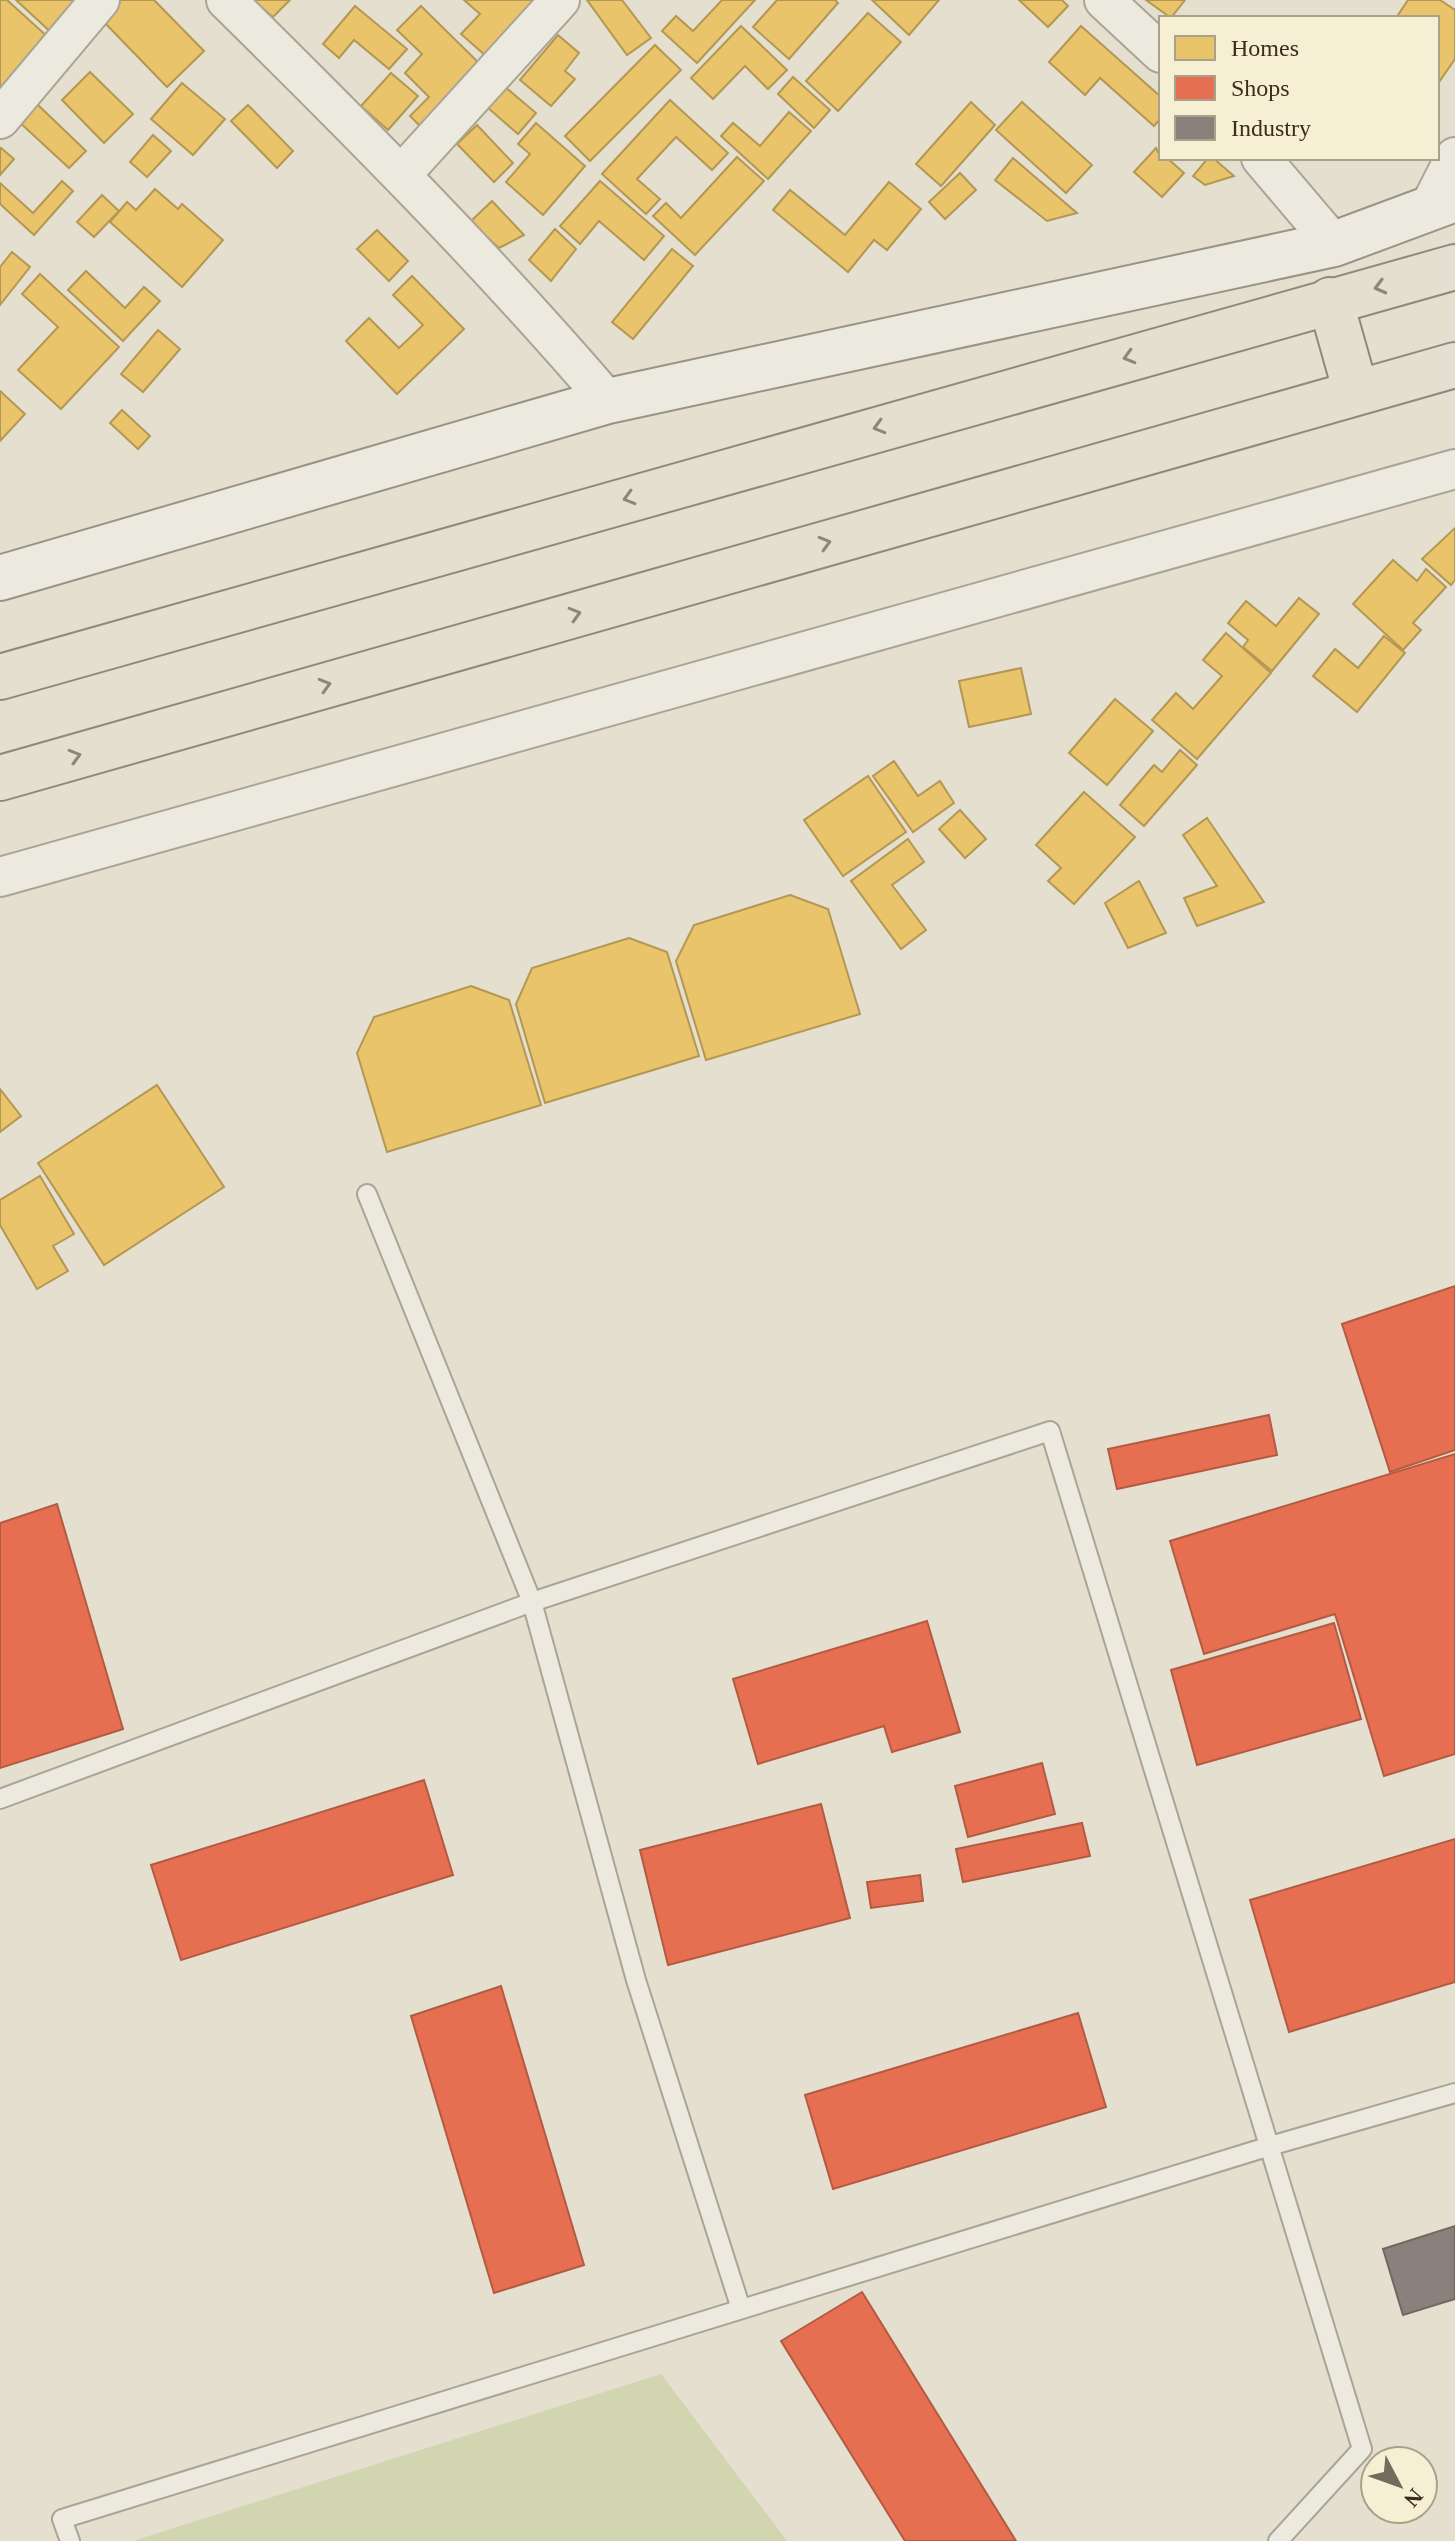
<svg xmlns="http://www.w3.org/2000/svg" width="1455" height="2541" font-family="Georgia,serif">
<style>
.green{fill:#d1d5b0}
.homes{fill:#e9c46a;stroke:#b49753;stroke-width:2}
.shops{fill:#e76f51;stroke:#b35b42;stroke-width:2}
.industry{fill:#8a817c;stroke:#726860;stroke-width:2}
.lines{fill:none;stroke-linecap:round;stroke-linejoin:round}
.lane-casing{stroke:#aaa496;stroke-width:22}
.street-casing{stroke:#aaa496;stroke-width:42}
.secondary-casing{stroke:#999386;stroke-width:48}
.primary-casing{stroke:#8f897d;stroke-width:48}
.lane{stroke:#ece9df;stroke-width:18}
.street{stroke:#ece9df;stroke-width:38}
.secondary{stroke:#ece9df;stroke-width:44}
.primary{stroke:#e4e0d1;stroke-width:44}
.oneway{stroke:#8e8678}
</style>
<rect width="100%" height="100%" fill="#e4dfce"/>
<path class="green" d="M661 2374 787 2541H133Z"/>
<g class="homes">
<path d="M0 0H7L49 38 0 91Z"/>
<path d="M16 0H86L54 35Z"/>
<path d="M120 0H154L204 51 167 87 101 19Z"/>
<path d="M252 0H290L273 17Z"/>
<path d="M464 0H536L486 56 461 34 480 14Z"/>
<path d="M587 0H622L651 38 627 55Z"/>
<path d="M722 0H755L697 63 662 31 676 16 693 31Z"/>
<path d="M777 0H835L838 3 789 59 753 27Z"/>
<path d="M872 0H939L909 35Z"/>
<path d="M1019 0H1062L1068 6 1048 27Z"/>
<path d="M1146 0H1185L1171 18Z"/>
<path d="M1408 0H1440L1455 10V59L1437 85V18H1396Z"/>
<path d="M355 6 407 49 389 69 354 40 339 58 323 44Z"/>
<path d="M421 6 489 73 428 134 410 116 429 97 405 73 422 54 397 30Z"/>
<path d="M868 13 901 42 838 111 806 81Z"/>
<path d="M741 26 787 70 768 89 745 66 713 99 691 78Z"/>
<path d="M1081 26 1161 97V118L1154 126 1100 78 1085 95 1049 62Z"/>
<path d="M558 35 579 53 565 71 575 79 551 106 520 80Z"/>
<path d="M655 45 681 70 590 161 565 136Z"/>
<path d="M90 72 133 114 104 143 62 100Z"/>
<path d="M391 73 418 96 388 130 361 106Z"/>
<path d="M793 77 830 110 814 128 778 94Z"/>
<path d="M498 81 536 113 518 134 480 101Z"/>
<path d="M182 83 225 119 193 155 151 119Z"/>
<path d="M670 100 728 153 712 170 676 137 637 179 660 199 646 214 602 174Z"/>
<path d="M35 102 86 151 69 168 17 120Z"/>
<path d="M971 102 995 125 941 186 916 164Z"/>
<path d="M1022 102 1092 165 1066 193 996 130Z"/>
<path d="M248 105 293 151 277 168 231 121Z"/>
<path d="M789 112 811 131 768 179 721 136 733 123 760 146Z"/>
<path d="M536 123 585 166 543 215 506 182 530 154 518 144Z"/>
<path d="M477 125 513 163 494 182 457 144Z"/>
<path d="M153 135 171 151 147 177 130 162Z"/>
<path d="M1 148 14 159 0 175V150Z"/>
<path d="M1156 148 1161 158H1167L1184 173 1162 197 1134 172Z"/>
<path d="M737 157 764 181 695 255 653 216 666 203 681 218Z"/>
<path d="M1013 158 1077 213 1047 221 995 180Z"/>
<path d="M1208 158H1213L1234 176 1205 185 1193 176Z"/>
<path d="M960 173 976 190 945 219 929 202Z"/>
<path d="M62 181 73 191 34 235 0 204V183L33 213Z"/>
<path d="M600 181 664 236 644 260 599 221 580 244 560 226Z"/>
<path d="M889 182 921 209 887 250 874 240 848 272 773 210 790 190 845 235Z"/>
<path d="M155 189 178 209 182 204 223 240 182 287 110 222 127 202 136 210Z"/>
<path d="M102 195 119 211 94 237 77 222Z"/>
<path d="M492 201 524 235 499 248 470 222Z"/>
<path d="M555 229 576 249 551 281 529 260Z"/>
<path d="M377 230 408 261 389 281 357 249Z"/>
<path d="M672 249 693 266 633 339 612 322Z"/>
<path d="M12 252 30 267 0 305V267Z"/>
<path d="M86 271 125 308 144 287 160 301 123 341 68 290Z"/>
<path d="M40 274 119 347 61 409 18 370 58 327 22 294Z"/>
<path d="M412 276 464 329 397 394 346 341 369 318 399 348 423 325 393 295Z"/>
<path d="M158 330 180 349 143 392 121 374Z"/>
<path d="M0 391 25 414 0 441Z"/>
<path d="M122 410 150 436 138 449 110 423Z"/>
<path d="M1455 528V580L1451 585 1422 559Z"/>
<path d="M1393 560 1417 581 1426 569 1446 587 1413 623 1421 630 1403 650 1353 604Z"/>
<path d="M1299 598 1319 614 1272 671 1243 647 1248 640 1228 623 1246 601 1276 626Z"/>
<path d="M1226 633 1271 673 1197 759 1152 720 1176 693 1193 709 1222 676 1203 660Z"/>
<path d="M1384 636 1405 653 1357 712 1313 676 1335 649 1358 668Z"/>
<path d="M1021 668 1031 714 969 727 959 681Z"/>
<path d="M1115 699 1153 731 1107 785 1069 753Z"/>
<path d="M1180 750 1197 765 1144 826 1120 805 1154 765 1162 772Z"/>
<path d="M894 761 918 796 940 781 954 803 913 832 873 776Z"/>
<path d="M868 776 906 832 843 876 804 820Z"/>
<path d="M1084 792 1135 837 1074 904 1048 881 1061 868 1036 845Z"/>
<path d="M960 810 986 839 965 858 939 829Z"/>
<path d="M1207 818 1264 902 1197 926 1184 898 1217 886 1183 835Z"/>
<path d="M908 839 924 862 892 885 926 930 901 949 851 881Z"/>
<path d="M1139 881 1166 933 1128 948 1105 903Z"/>
<path d="M790 895 828 909 860 1014 706 1060 676 961 694 925Z"/>
<path d="M629 938 667 952 699 1056 545 1103 516 1004 532 968Z"/>
<path d="M471 986 509 1000 541 1105 387 1152 357 1053 374 1017Z"/>
<path d="M157 1085 224 1187 104 1265 38 1163Z"/>
<path d="M0 1089 21 1116 0 1132Z"/>
<path d="M40 1176 74 1234 53 1246 68 1271 37 1289 0 1225V1200Z"/>
</g>
<g class="shops">
<path d="M1455 1286V1450L1390 1472 1342 1324Z"/>
<path d="M1269 1415 1277 1455 1117 1489 1108 1449Z"/>
<path d="M1455 1454V1754L1384 1776 1335 1614 1204 1654 1170 1541Z"/>
<path d="M57 1504 123 1729 0 1768V1523Z"/>
<path d="M927 1621 960 1732 892 1752 884 1726 758 1764 733 1679Z"/>
<path d="M1334 1623 1361 1719 1197 1765 1171 1670Z"/>
<path d="M1042 1763 1055 1814 968 1837 955 1786Z"/>
<path d="M424 1780 453 1875 181 1960 151 1865Z"/>
<path d="M821 1804 850 1918 668 1965 640 1850Z"/>
<path d="M1082 1823 1090 1856 963 1882 956 1849Z"/>
<path d="M1455 1839V1982L1289 2032 1250 1900Z"/>
<path d="M920 1875 923 1901 871 1908 867 1882Z"/>
<path d="M501 1986 584 2265 494 2293 411 2016Z"/>
<path d="M1078 2013 1106 2107 833 2189 805 2095Z"/>
<path d="M862 2292 1016 2541H905L781 2341Z"/>
</g>
<path class="industry" d="M1455 2226V2299L1403 2315 1383 2249Z"/>
<g class="lines">
<g class="lane-casing">
<g id="lane">
<path d="M367 1194 532 1602 636 1980 741 2309"/>
<path d="M0 1799 532 1602 1050 1431 1362 2449 1278 2541"/>
<path d="M70 2541 62 2519 1270 2146 1455 2093"/>
</g>
</g>
<g class="street-casing">
<g id="street">
<path d="M226 0C358 130 487 260 608 401"/>
<path d="M1104 0 1161 53"/>
<path d="M0 119 100 0"/>
<path d="M1261 158 1334 244"/>
<path d="M402 174 560 0"/>
<path d="M1430 206 1455 157"/>
<path d="M0 877 1455 469"/>
</g>
</g>
<g class="secondary-casing">
<path id="secondary" d="M0 578 608 401 1334 244 1455 199"/>
</g>
<g class="primary-casing">
<g id="primary">
<path d="M1330 300 1356 392"/>
<path d="M0 677 1455 267"/>
<path d="M0 778 1455 365"/>
</g>
</g>
<use href="#lane" class="lane"/>
<use href="#street" class="street"/>
<use href="#secondary" class="secondary"/>
<use href="#primary" class="primary"/>
</g>
<defs><path id="oneway-chevron" d="M-2-3.5L2.5 0L-2 3.5" fill="none" stroke-width="1.6" stroke-linecap="round" stroke-linejoin="round" transform="scale(2)"/></defs>
<g class="oneway">
<use href="#oneway-chevron" transform="translate(1380 287) rotate(165)"/>
<use href="#oneway-chevron" transform="translate(1129 357) rotate(164)"/>
<use href="#oneway-chevron" transform="translate(879 427) rotate(164)"/>
<use href="#oneway-chevron" transform="translate(629 498) rotate(164)"/>
<use href="#oneway-chevron" transform="translate(825 543) rotate(-16)"/>
<use href="#oneway-chevron" transform="translate(575 614) rotate(-16)"/>
<use href="#oneway-chevron" transform="translate(325 685) rotate(-16)"/>
<use href="#oneway-chevron" transform="translate(75 756) rotate(-16)"/>
</g>
<rect x="1159" y="16" width="280" height="144" fill="#f6efd3" stroke="#aaa18b" stroke-width="2"/>
<rect x="1175" y="36" width="40" height="24" fill="#e9c46a" stroke="#aaa18b" stroke-width="2"/>
<text x="1231" y="56" font-size="24" fill="#392d1e">Homes</text>
<rect x="1175" y="76" width="40" height="24" fill="#e76f51" stroke="#aaa18b" stroke-width="2"/>
<text x="1231" y="96" font-size="24" fill="#392d1e">Shops</text>
<rect x="1175" y="116" width="40" height="24" fill="#8a817c" stroke="#aaa18b" stroke-width="2"/>
<text x="1231" y="136" font-size="24" fill="#392d1e">Industry</text>
<g transform="translate(1399 2485) rotate(131)"><circle r="38" fill="#f6efd3" stroke="#aaa18b" stroke-width="2"/>
<path d="M0-6L14 30L0 20L-14 30Z" fill="#756b5c"/>
<text y="-12" font-size="22" font-weight="bold" text-anchor="middle" fill="#392d1e">N</text>
</g>
</svg>
